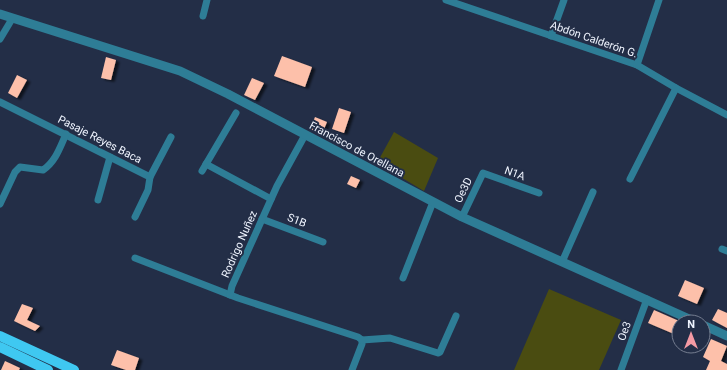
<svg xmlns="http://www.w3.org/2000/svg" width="727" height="370" font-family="Roboto,sans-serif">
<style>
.green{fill:#4a4c11}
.building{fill:#fdc0aa;filter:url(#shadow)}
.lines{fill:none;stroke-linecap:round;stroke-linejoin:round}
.minor{stroke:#2e7d96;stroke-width:7}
.tertiary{stroke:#2e7d96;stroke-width:9}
.primary{stroke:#3fc8f1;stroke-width:10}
.labels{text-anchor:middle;stroke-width:4;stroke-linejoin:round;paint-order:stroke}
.street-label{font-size:11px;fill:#eff4fe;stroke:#232e47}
</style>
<defs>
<filter id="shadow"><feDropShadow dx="3.5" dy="2" stdDeviation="1" flood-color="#0009"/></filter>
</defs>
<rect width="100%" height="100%" fill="#232e47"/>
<g class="green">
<path d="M394 132 438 158 424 191 377 163Z"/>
<path d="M549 289 621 320 599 370H514Z"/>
</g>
<g class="building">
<path d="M282 56 312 67 305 87 274 76Z"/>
<path d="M106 57 116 60 111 80 101 78Z"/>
<path d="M17 75 27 80 17 98 8 93Z"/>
<path d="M252 78 264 83 255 100 244 95Z"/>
<path d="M339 108 351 112 344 133 332 129Z"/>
<path d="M315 117 327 122 322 134 310 129Z"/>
<path d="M351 176 360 180 356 188 347 184Z"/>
<path d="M685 280 704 288 697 304 678 296Z"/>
<path d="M22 304 33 308 27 320 40 326 35 331 14 321Z"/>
<path d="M718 309 727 313V328L712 320Z"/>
<path d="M654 310 679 321 674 334 648 323Z"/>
<path d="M711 339 727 346 721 361 727 364V370H706L710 361 703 357Z"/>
<path d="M117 350 139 358 135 370H126L111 365Z"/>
<path d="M5 361 20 368 19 370H1Z"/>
</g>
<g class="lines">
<g class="minor">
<path d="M446 0 637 65 676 88 727 115"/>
<path d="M203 16 207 0"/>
<path d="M551 36 564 0"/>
<path d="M0 39 12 19"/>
<path d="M637 65 659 0"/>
<path d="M0 102 150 177 148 190 135 217"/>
<path d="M206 164 271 199"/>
<path d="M202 171 236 113"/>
<path d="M150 177 171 137"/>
<path d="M630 179 676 88"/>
<path d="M98 200 110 157"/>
<path d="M0 204 15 172 20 167 43 170C56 161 60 147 66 134"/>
<path d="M462 217 483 173 539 193"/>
<path d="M262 219 323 242"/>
<path d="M722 249 727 251"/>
<path d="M135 258 238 298 358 337 362 340V344L352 370"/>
<path d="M562 262 593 192"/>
<path d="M403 278 433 202"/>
<path d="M230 295 232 286 277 186 305 135"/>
<path d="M362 340 390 338 438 353 440 352 456 316"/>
<path d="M621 370 647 299"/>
</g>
<g class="tertiary">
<path d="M0 14 180 71 228 94 462 217 696 322"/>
<path d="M703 325 727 336"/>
</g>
<g class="primary">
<path d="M0 336 74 370"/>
<path d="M0 347 48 370"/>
</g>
</g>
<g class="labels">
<g class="street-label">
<text transform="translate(594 39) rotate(19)" y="4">Abdón Calderón G.</text>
<text transform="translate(100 139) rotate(27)" y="4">Pasaje Reyes Baca</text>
<text transform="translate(357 149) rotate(28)" y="4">Francisco de Orellana</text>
<text transform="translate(515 173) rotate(20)" y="4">N1A</text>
<text transform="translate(463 190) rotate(-64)" y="4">Oe3D</text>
<text transform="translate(297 220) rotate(21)" y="4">S1B</text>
<text transform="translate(239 244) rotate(-66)" y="4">Rodrigo Nuñez</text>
<text transform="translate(624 331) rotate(-70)" y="4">Oe3</text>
</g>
</g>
<g transform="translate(691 334)"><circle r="19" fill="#232e47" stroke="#757d90"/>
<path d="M0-3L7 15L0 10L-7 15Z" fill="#f49aa4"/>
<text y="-6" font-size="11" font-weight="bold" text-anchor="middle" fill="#eff4fe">N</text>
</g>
</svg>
